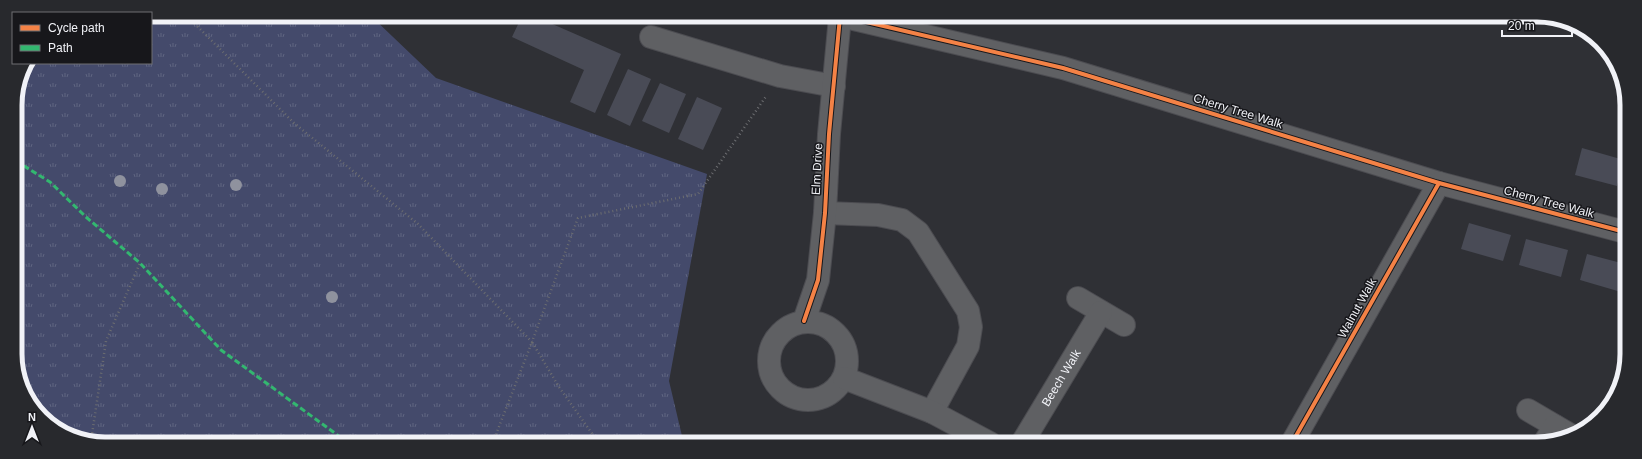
<svg xmlns="http://www.w3.org/2000/svg" width="1642" height="459" font-family="Arial,sans-serif">
<style>
.grass{fill:url(#grass-tufts)}
.building{fill:#494b56}
.lines{fill:none;stroke-linecap:round;stroke-linejoin:round}
.minor-casing{stroke:#4c4c51;stroke-width:24}
.path{stroke:#6c6d70;stroke-width:2.5;stroke-dasharray:1 3;stroke-linecap:butt}
.minor{stroke:#5f6063;stroke-width:22}
.quiet{stroke:#33b770;stroke-width:3;stroke-dasharray:6 3;stroke-linecap:butt}
.cycleway-casing{stroke:#17171b;stroke-width:6}
.cycleway{stroke:#f48246;stroke-width:4}
.tree{fill:#8f929e}
.labels{text-anchor:middle;stroke-width:3;stroke-linejoin:round;paint-order:stroke}
.street-label{font-size:12px;fill:#f1f2f7;stroke:#17171b}
.rim{fill:none;stroke:#f1f2f7;stroke-width:5}
</style>
<defs>
<pattern id="grass-tufts" width="24" height="20" patternUnits="userSpaceOnUse"><rect width="24" height="20" fill="#444a6b"/><path d="M3 7l-1-3M5 7V3M7 7l1-3M15 17l-1-3M17 17v-4M19 17l1-3" fill="none" stroke="#5f6581"/></pattern>
</defs>
<rect width="100%" height="100%" fill="#2f3035"/>
<path class="grass" d="M151 15 371 16 436 78 707 174 669 381 682 436 689 442 82 441 37 414 17 371 15 99 22 70 27 63H151Z"/>
<g class="building">
<path d="M522 16H534L621 54 595 113 570 102 584 70 512 37Z"/>
<path d="M628 69 651 79 630 126 607 115Z"/>
<path d="M660 83 686 94 669 133 642 121Z"/>
<path d="M697 97 722 108 703 150 678 139Z"/>
<path d="M1582 148 1624 160 1617 186 1575 175Z"/>
<path d="M1469 223 1511 235 1503 261 1461 249Z"/>
<path d="M1526 239 1568 250 1561 277 1519 265Z"/>
<path d="M1587 254 1625 264 1624 281 1621 292 1580 280Z"/>
</g>
<g class="lines">
<g class="minor-casing">
<g id="minor">
<path d="M845 17 1063 68 1439 183 1625 232"/>
<path d="M651 37 780 76 834 86"/>
<path d="M825 213 878 215 902 220 918 232 968 311 971 327 968 346 932 412"/>
<path d="M1078 298 1124 325"/>
<path d="M804 321 818 280 825 213 829 134 840 17"/>
<circle cx="808" cy="361" r="39"/>
<path d="M844 378 932 412 990 443"/>
<path d="M1528 410 1569 434"/>
<path id="s1" d="M1022 443 1101 312"/>
<path d="M1292 443 1439 183"/>
<path d="M1544 443 1555 426"/>
</g>
</g>
<g class="path">
<path d="M186 15 294 123 418 224 532 342 578 218 698 194 767 95"/>
<path d="M21 75 38 63"/>
<path d="M91 441 106 341 140 263"/>
<path d="M493 442 532 342 559 387 598 442"/>
</g>
<use href="#minor" class="minor"/>
<path class="quiet" d="M16 161 50 182 86 217 140 263 221 350 347 442"/>
<g class="cycleway-casing">
<g id="cycleway">
<path d="M845 17 1063 68 1439 183 1625 232"/>
<path d="M804 321 818 280 825 213 829 134 840 17"/>
<path d="M1292 443 1439 183"/>
</g>
</g>
<use href="#cycleway" class="cycleway"/>
</g>
<g class="tree">
<circle cx="120" cy="181" r="6"/>
<circle cx="236" cy="185" r="6"/>
<circle cx="162" cy="189" r="6"/>
<circle cx="332" cy="297" r="6"/>
</g>
<g class="labels">
<g class="street-label">
<text transform="translate(1238 111) rotate(17)" y="4">Cherry Tree Walk</text>
<text transform="translate(817 169) rotate(-87)" y="4">Elm Drive</text>
<text transform="translate(1549 202) rotate(15)" y="4">Cherry Tree Walk</text>
<text transform="translate(1357 308) rotate(-61)" y="4">Walnut Walk</text>
<text dy="4" stroke="none"><textPath href="#s1" startOffset="76">Beech Walk</textPath></text>
</g>
</g>
<path d="M0 0H1642V459H0ZM105 22H1537A83 83 0 0 1 1620 105V354A83 83 0 0 1 1537 437H105A83 83 0 0 1 22 354V105A83 83 0 0 1 105 22Z" fill="#28292d" fill-rule="evenodd"/>
<path class="rim" d="M105 22H1537A83 83 0 0 1 1620 105V354A83 83 0 0 1 1537 437H105A83 83 0 0 1 22 354V105A83 83 0 0 1 105 22Z"/>
<rect x="12" y="12" width="140" height="52" fill="#17171b" stroke="#6e6f73"/>
<rect x="20" y="25" width="20" height="6" fill="#f48246" stroke="#6e6f73"/>
<text x="48" y="32" font-size="12" fill="#f1f2f7">Cycle path</text>
<rect x="20" y="45" width="20" height="6" fill="#33b770" stroke="#6e6f73"/>
<text x="48" y="52" font-size="12" fill="#f1f2f7">Path</text>
<g transform="translate(32 427)" stroke="#17171b" stroke-width="3" paint-order="stroke">
<path d="M0-3L7 15L0 10L-7 15Z" fill="#f1f2f7"/>
<text y="-6" font-size="11" font-weight="bold" text-anchor="middle" fill="#f1f2f7">N</text>
</g>
<path d="M1502 30v6h70v-6" fill="none" stroke="#f1f2f7" stroke-width="2"/>
<text x="1508" y="30" font-size="12" fill="#f1f2f7" stroke="#17171b" stroke-width="3" paint-order="stroke">20 m</text>
</svg>
